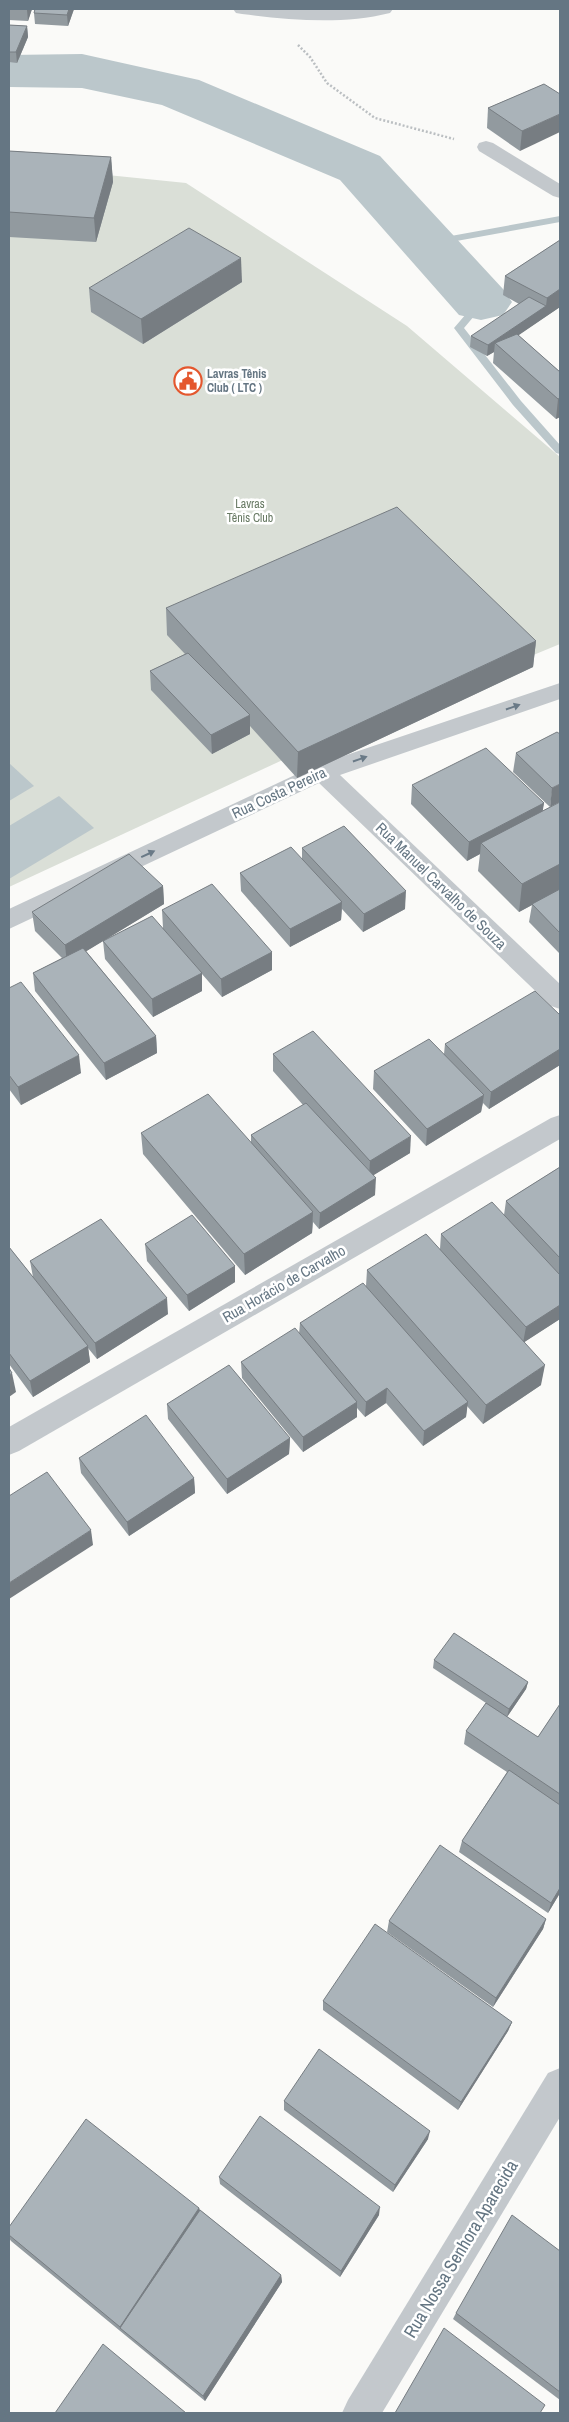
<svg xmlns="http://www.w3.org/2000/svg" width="569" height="2422" font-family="'Archivo Narrow',sans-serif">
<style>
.green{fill:#dadfd7}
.water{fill:#bbc7cb}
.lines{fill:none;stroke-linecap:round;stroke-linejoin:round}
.stream{fill:#bbc7cb;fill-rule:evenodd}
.river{fill:#bbc7cb;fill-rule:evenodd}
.path{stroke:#bbbfc2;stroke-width:2.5;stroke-dasharray:2 2;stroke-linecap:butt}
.street{fill:#c3c8cc;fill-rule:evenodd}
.wall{fill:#929a9f}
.shaded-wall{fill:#777d82}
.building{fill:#aab3b9;stroke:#777d82}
.oneway{fill:#6a7a87}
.labels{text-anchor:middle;stroke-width:5;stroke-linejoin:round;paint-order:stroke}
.far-poi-label{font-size:12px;font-weight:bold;fill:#657683;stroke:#fff;text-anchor:start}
.far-park-label{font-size:12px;fill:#687a64;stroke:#fff}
.street-label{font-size:15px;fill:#657683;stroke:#fff}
.near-street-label{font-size:18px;fill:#657683;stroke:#fff}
</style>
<rect width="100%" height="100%" fill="#fafaf8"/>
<path class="green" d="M9 165 186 183 407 326 560 457V644L302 751 9 887Z"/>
<g class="water">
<path d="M9 763 34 786 9 801Z"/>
<path d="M59 796 94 828 9 879V826Z"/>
</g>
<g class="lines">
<g class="stream">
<path d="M560 216V222L429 246 424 243 429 240Z"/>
<path d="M481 299 486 302 464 328 521 401 560 445V454L556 453 513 405 454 328 478 300Z"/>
</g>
<path class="river" d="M82 54 199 80 380 156 503 289 512 302 503 315 481 320 459 315 340 180 162 105 82 88 9 87V55Z"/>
<path class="path" d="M298 45 310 57 327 83 375 118 454 139"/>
<g class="street">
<path d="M233 9H393L390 13C342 25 290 20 242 14L236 13Z"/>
<path d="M486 141 493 143 560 184V198L553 196 479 151 477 147 479 143Z"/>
<path d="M560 683V699L340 775 560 984V1009L551 1006 319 783 9 929V909L314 766Z"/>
<path d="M560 1115V1139L19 1451 9 1455V1427L551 1118Z"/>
<path d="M560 2068V2117L382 2413H342L348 2400 548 2073Z"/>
</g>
</g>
<g class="wall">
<path d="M9 9H32L28 21 9 20Z"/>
<path d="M35 9H74L68 26 35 24 34 13Z"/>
<path d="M9 25 27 26 28 37 17 63 9 62Z"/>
<path d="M544 84 520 151 487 128 488 108Z"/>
<path d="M9 151 111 157 113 182 96 242 9 237Z"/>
<path d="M560 240V307L518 335 560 372V417L556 419 493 363 494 352 487 356 470 347 471 336 519 304 503 295 505 276Z"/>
<path d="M242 282 143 344 91 312 89 288Z"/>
<path d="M166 608 536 641 533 667 297 778 250 726V734L212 754 151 690 150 671 185 654 167 635Z"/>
<path d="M560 734 550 807 513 772 516 753Z"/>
<path d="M412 785 544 803 542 811 560 803V954L529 922 532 905 519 912 478 871 480 854 467 861 411 804Z"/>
<path d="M302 848 405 909 363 932 342 909 341 920 290 947 241 891 240 873 302 859Z"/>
<path d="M163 886 164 904 105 940 163 928 162 910 272 952V970L222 997 202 974V991L153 1017 105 959 103 941 86 951 156 1036 157 1053 106 1080 35 991 33 973 62 958 35 931 32 912Z"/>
<path d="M9 988 81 1073 21 1105 9 1089Z"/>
<path d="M560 1015V1065L489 1109 483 1103 481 1112 426 1146 373 1089 374 1071 444 1054 445 1044Z"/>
<path d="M273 1054 410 1153 373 1175 375 1195 319 1229 313 1222 312 1233 245 1275 143 1154 141 1133 251 1143V1135L303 1105 273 1071Z"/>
<path d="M560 1167V1319L524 1342 541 1385 483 1424 467 1406 466 1417 423 1446 386 1403 365 1417 357 1408V1417L303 1452 242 1378 241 1362 299 1334 300 1323 366 1286 367 1270 440 1249 441 1234 504 1215 506 1201Z"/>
<path d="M145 1244 235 1266V1282L189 1311 147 1261Z"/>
<path d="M9 1247 33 1277 30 1261 168 1314 97 1359 88 1348 90 1362 33 1397 9 1364Z"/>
<path d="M167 1404 290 1438 289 1454 227 1494 168 1419Z"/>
<path d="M79 1458 194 1478 195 1493 129 1536 81 1473Z"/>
<path d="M434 1660 528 1682 526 1689 507 1717 538 1737 560 1704V1893L548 1913 459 1852 462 1841 507 1772 464 1744 466 1731 486 1703 433 1668Z"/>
<path d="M546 1919 543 1929 493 2007 387 1932 389 1921Z"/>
<path d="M323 2001 512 2022 508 2031 458 2110 323 2010Z"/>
<path d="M284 2101 428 2139 393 2192 284 2110Z"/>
<path d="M219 2177 379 2215 340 2277 220 2184Z"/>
<path d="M199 2208 200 2210 281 2275 282 2282 205 2401 11 2241 9 2238V2227Z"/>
<path d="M560 2251V2400L453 2319 456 2313Z"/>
</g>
<g class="shaded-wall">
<path d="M27 9H32L28 21 27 10Z"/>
<path d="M69 9H74L68 26 67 15Z"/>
<path d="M27 26 28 37 17 63 16 52Z"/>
<path d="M560 114V132L520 151 522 131Z"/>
<path d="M111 157 113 182 96 242 94 218Z"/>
<path d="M241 258 242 282 143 344 141 319Z"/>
<path d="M560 289V307L500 348 495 343 494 352 487 356 488 345 546 306 547 298Z"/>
<path d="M560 398V417L556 419 558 399Z"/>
<path d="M536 641 533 667 297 778 298 752Z"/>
<path d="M250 715V734L212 754 211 735Z"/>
<path d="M560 784V802L550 807 552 788Z"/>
<path d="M544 803 541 822 481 843 480 854 467 861 469 842Z"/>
<path d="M560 864V890L519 912 522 884Z"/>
<path d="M163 886 164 904 67 963 65 945Z"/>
<path d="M406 891 405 909 363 932 364 914Z"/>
<path d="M342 902 341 920 290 947V929Z"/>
<path d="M272 952V970L222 997 221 979Z"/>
<path d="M202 973V991L153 1017 152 999Z"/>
<path d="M156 1036 157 1053 106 1080 104 1063Z"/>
<path d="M560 1049V1065L489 1109 491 1092Z"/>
<path d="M79 1055 81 1073 21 1105 18 1087Z"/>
<path d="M484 1095 481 1112 426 1146 427 1129Z"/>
<path d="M411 1136 410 1153 369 1178 370 1161Z"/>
<path d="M376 1178 375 1195 319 1229 320 1213Z"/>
<path d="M313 1212 312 1233 245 1275 244 1254Z"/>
<path d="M235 1266V1282L189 1311 187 1295Z"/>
<path d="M167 1298 168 1314 97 1359 95 1343Z"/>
<path d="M560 1305V1319L523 1343 526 1327Z"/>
<path d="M88 1346 90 1362 33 1397 30 1381Z"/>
<path d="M545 1365 541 1385 483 1424 486 1405Z"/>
<path d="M12 1373 16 1392 9 1397V1375Z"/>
<path d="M387 1388 386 1403 365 1417 366 1402Z"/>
<path d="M357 1402V1417L303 1452V1437Z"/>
<path d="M468 1402 466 1417 423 1446 424 1431Z"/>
<path d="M290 1438 289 1454 227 1494V1479Z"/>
<path d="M194 1478 195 1493 129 1536 127 1522Z"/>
<path d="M91 1530 93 1545 9 1599V1583Z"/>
<path d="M528 1682 526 1689 507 1717 509 1709Z"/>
<path d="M560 1888V1893L548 1913 551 1903Z"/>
<path d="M546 1919 543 1929 493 2007 496 1998Z"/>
<path d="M512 2022 508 2031 458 2110 461 2102Z"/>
<path d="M430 2131 428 2139 393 2192 395 2185Z"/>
<path d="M380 2207 379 2215 340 2277 341 2271Z"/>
<path d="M199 2208 201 2217 120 2328V2327Z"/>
<path d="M281 2275 282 2282 205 2401 203 2396Z"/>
</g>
<g class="building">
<path d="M35 9H69L67 15 34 13Z"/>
<path d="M9 25 27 26 16 52H9Z"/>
<path d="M544 84 560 94V114L522 131 488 108Z"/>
<path d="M9 151 111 157 94 218 9 212Z"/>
<path d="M189 228 241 258 141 319 89 288Z"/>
<path d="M560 240V289L547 298 505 276Z"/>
<path d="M529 297 546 306 488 345 471 336Z"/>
<path d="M517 334 560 372V398L558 399 495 343Z"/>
<path d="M397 507 536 641 298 752 166 608Z"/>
<path d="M188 653 250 715 211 735 150 671Z"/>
<path d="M557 732 560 734V784L552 788 516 753Z"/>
<path d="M486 748 544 803 469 842 412 785Z"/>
<path d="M560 802V864L522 884 481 843Z"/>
<path d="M344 826 406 891 364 914 302 848Z"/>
<path d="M291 847 342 902 290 929 240 873Z"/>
<path d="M129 854 163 886 65 945 32 912Z"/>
<path d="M212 884 272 952 221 979 162 910Z"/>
<path d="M560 889V933L532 904Z"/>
<path d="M152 916 202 973 152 999 103 941Z"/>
<path d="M83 948 156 1036 104 1063 33 973Z"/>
<path d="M21 982 79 1055 18 1087 9 1075V988Z"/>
<path d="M535 991 560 1015V1049L491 1092 445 1044Z"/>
<path d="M313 1031 411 1136 370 1161 273 1054Z"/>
<path d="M429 1039 484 1095 427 1129 374 1071Z"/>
<path d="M208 1094 313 1212 244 1254 141 1133Z"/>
<path d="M306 1103 376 1178 320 1213 251 1135Z"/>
<path d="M560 1167V1258L506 1201Z"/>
<path d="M492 1202 560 1275V1305L526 1327 441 1234Z"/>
<path d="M192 1215 235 1266 187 1295 145 1244Z"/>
<path d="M101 1219 167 1298 95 1343 30 1261Z"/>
<path d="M426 1234 545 1365 486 1405 367 1270Z"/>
<path d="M9 1247 88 1346 30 1381 9 1353Z"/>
<path d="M363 1283 468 1402 424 1431 387 1388 366 1402 300 1323Z"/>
<path d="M295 1328 357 1402 303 1437 241 1362Z"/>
<path d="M229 1365 290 1438 227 1479 167 1404Z"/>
<path d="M9 1368 12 1373 9 1375Z"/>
<path d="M146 1415 194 1478 127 1522 79 1458Z"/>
<path d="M47 1472 91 1530 9 1583V1496Z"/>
<path d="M454 1633 528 1682 509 1709 434 1660Z"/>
<path d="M486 1703 538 1737 560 1704V1794L466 1731Z"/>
<path d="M509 1770 560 1805V1888L551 1903 462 1841Z"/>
<path d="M440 1845 546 1919 496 1998 389 1921Z"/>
<path d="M375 1924 512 2022 461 2102 323 2001Z"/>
<path d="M319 2049 430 2131 395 2185 284 2101Z"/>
<path d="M260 2116 380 2207 341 2271 219 2177Z"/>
<path d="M86 2119 199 2208 120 2327 9 2235V2227Z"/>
<path d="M200 2210 281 2275 203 2396 120 2328Z"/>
<path d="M512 2215 560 2251V2392L456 2313Z"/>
<path d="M444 2328 545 2405 540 2413H395Z"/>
<path d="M103 2344 186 2413H55Z"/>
</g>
<defs><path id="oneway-solid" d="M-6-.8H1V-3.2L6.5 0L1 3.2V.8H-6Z" transform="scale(1.25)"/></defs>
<g class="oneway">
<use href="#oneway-solid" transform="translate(513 707) rotate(-19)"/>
<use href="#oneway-solid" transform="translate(360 759) rotate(-19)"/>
<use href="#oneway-solid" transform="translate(148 854) rotate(-25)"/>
</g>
<defs>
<g id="civic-ring" transform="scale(1.4375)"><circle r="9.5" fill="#fff" stroke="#e4572e" stroke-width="1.5"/><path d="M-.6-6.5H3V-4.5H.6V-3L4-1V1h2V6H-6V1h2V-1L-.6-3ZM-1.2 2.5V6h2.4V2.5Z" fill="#e4572e"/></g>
</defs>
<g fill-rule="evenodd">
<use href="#civic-ring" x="188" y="381"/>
</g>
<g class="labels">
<g class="far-poi-label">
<text x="207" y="378">Lavras Tênis<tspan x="207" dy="14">Club ( LTC )</tspan></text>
</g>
<g class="far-park-label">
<text x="250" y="508">Lavras<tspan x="250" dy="14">Tênis Club</tspan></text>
</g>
<g class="street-label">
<text transform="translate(279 793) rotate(-25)" y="5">Rua Costa Pereira</text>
<text transform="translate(441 886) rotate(44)" y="5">Rua Manuel Carvalho de Souza</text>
<text transform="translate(284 1284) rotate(-30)" y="5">Rua Horácio de Carvalho</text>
</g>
<g class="near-street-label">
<text transform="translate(461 2249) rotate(-59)" y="6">Rua Nossa Senhora Aparecida</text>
</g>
</g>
<rect width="569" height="2422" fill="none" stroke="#657683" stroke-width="20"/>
</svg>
